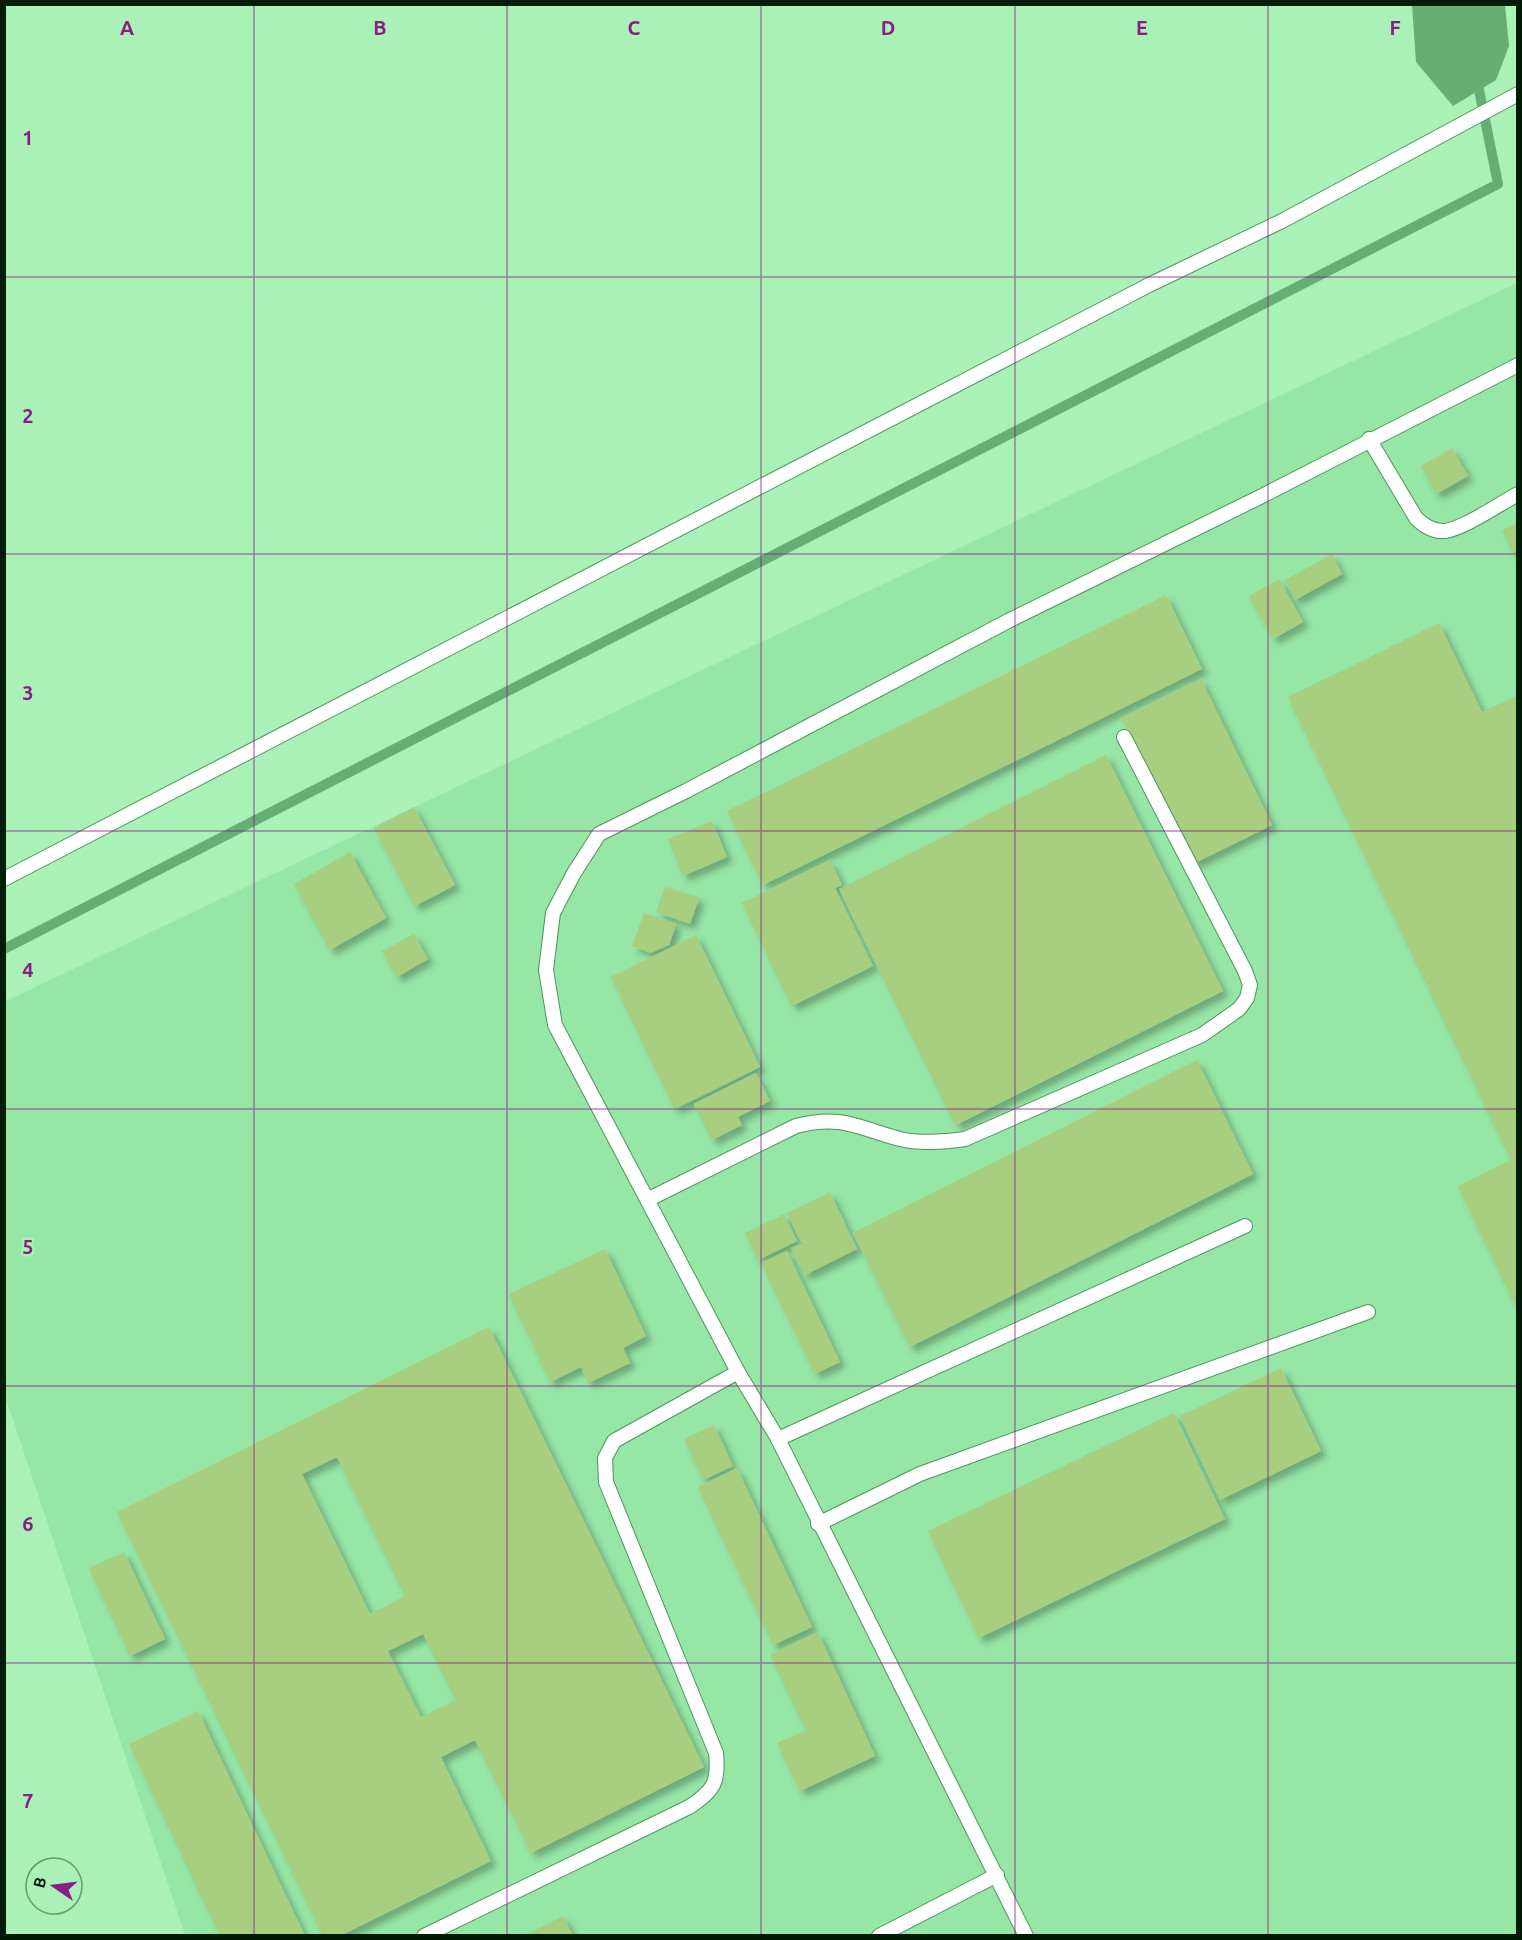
<svg xmlns="http://www.w3.org/2000/svg" width="1522" height="1940" font-family="Ubuntu,sans-serif">
<style>
.built{fill:#96e6a6}
.water{fill:#65ae75}
.lines{fill:none;stroke-linecap:round;stroke-linejoin:round}
.stream{stroke:#65ae75;stroke-width:10}
.building{fill:#a8ce7f;fill-rule:evenodd;filter:url(#shadow)}
.lane-casing{stroke:#4e935e;stroke-width:16}
.lane{stroke:#fff;stroke-width:14}
.grid{fill:none;stroke:#881e84;stroke-width:1.5;stroke-opacity:0.55}
.grid-label{font-size:20px;text-anchor:middle;font-weight:bold;fill:#881e84;stroke:#a9f1b7;stroke-width:5;stroke-linejoin:round;paint-order:stroke}
</style>
<defs>
<filter id="shadow"><feDropShadow dx="5.5" dy="5.5" stdDeviation="3" flood-color="#0004"/></filter>
</defs>
<rect width="100%" height="100%" fill="#a9f1b7"/>
<path class="built" d="M1517 283V1935H185L5 1396 4 1002Z"/>
<path class="water" d="M1412 5H1505L1509 46 1496 80 1453 106 1416 62Z"/>
<g class="lines">
<path class="stream" d="M4 949 1498 184 1479 90"/>
</g>
<g class="building">
<path d="M1452 448 1468 476 1436 494 1421 466Z"/>
<path d="M1518 523V562L1502 530Z"/>
<path d="M1332 554 1342 574 1295 600 1285 580Z"/>
<path d="M1279 579 1303 622 1273 639 1249 596Z"/>
<path d="M1166 595 1202 669 763 885 727 811Z"/>
<path d="M1439 623 1482 712 1518 695V1311L1458 1186 1511 1160 1288 697Z"/>
<path d="M1201 679 1272 825 1193 864 1121 718Z"/>
<path d="M1106 755 1223 991 956 1125 839 889Z"/>
<path d="M414 807 455 885 415 906 374 828Z"/>
<path d="M712 821 727 857 683 876 668 839Z"/>
<path d="M350 852 386 918 330 950 294 884Z"/>
<path d="M830 860 842 885 835 888 873 966 792 1006 742 903Z"/>
<path d="M665 887 699 898 690 924 656 912Z"/>
<path d="M644 913 676 924 669 945 650 953 632 946Z"/>
<path d="M414 934 428 959 397 977 382 951Z"/>
<path d="M696 935 760 1067 675 1109 611 977Z"/>
<path d="M1197 1060 1253 1174 910 1347 853 1233Z"/>
<path d="M756 1073 770 1101 738 1117 742 1125 712 1140 694 1104Z"/>
<path d="M830 1192 857 1249 805 1275 791 1248 802 1244 787 1213Z"/>
<path d="M784 1214 797 1241 758 1260 745 1233Z"/>
<path d="M605 1249 646 1336 623 1348 630 1363 588 1383 581 1367 550 1382 509 1294Z"/>
<path d="M787 1251 840 1362 815 1374 761 1263Z"/>
<path d="M489 1327 704 1767 531 1853 475 1740 441 1757 491 1861 340 1936H323L117 1512ZM337 1457 405 1596 370 1614 302 1474ZM423 1634 456 1700 421 1717 388 1651Z"/>
<path d="M1281 1368 1321 1451 1220 1500 1180 1416Z"/>
<path d="M1174 1413 1225 1519 979 1638 928 1531Z"/>
<path d="M714 1425 733 1466 703 1480 684 1439Z"/>
<path d="M737 1468 812 1627 773 1645 698 1487Z"/>
<path d="M124 1552 165 1639 130 1656 89 1568Z"/>
<path d="M818 1632 875 1756 800 1791 777 1743 806 1730 770 1655Z"/>
<path d="M198 1711 305 1936H220L129 1744Z"/>
<path d="M563 1916 573 1936H523Z"/>
</g>
<g class="lines">
<g class="lane-casing">
<g id="lane">
<path d="M1369 439 1416 518C1424 526 1433 532 1445 531 1465 528 1499 504 1518 494"/>
<path d="M4 879 1149 285 1282 221 1518 94"/>
<path d="M649 1199 796 1126C842 1114 858 1128 900 1139 921 1144 943 1142 965 1139L1202 1035 1239 1009 1247 998 1250 985 1245 971 1124 737"/>
<path d="M778 1439 1245 1226"/>
<path d="M818 1524 920 1474 1368 1312"/>
<path d="M424 1936 689 1807C714 1791 719 1782 716 1753L606 1482 605 1458 614 1441 738 1372"/>
<path d="M879 1936 997 1875"/>
<path d="M1026 1936 778 1439 738 1372 555 1025 546 970 553 913 574 873 599 834 686 791 1008 621 1260 497 1518 365"/>
</g>
</g>
<use href="#lane" class="lane"/>
</g>
<path class="grid" d="M254 4V1936M507 4V1936M761 4V1936M1015 4V1936M1268 4V1936M4 277H1518M4 554H1518M4 831H1518M4 1109H1518M4 1386H1518M4 1663H1518"/>
<g class="grid-label">
<text x="127" y="35">A</text>
<text x="380" y="35">B</text>
<text x="634" y="35">C</text>
<text x="888" y="35">D</text>
<text x="1142" y="35">E</text>
<text x="1395" y="35">F</text>
<text x="28" y="145">1</text>
<text x="28" y="423">2</text>
<text x="28" y="700">3</text>
<text x="28" y="977">4</text>
<text x="28" y="1254">5</text>
<text x="28" y="1531">6</text>
<text x="28" y="1808">7</text>
</g>
<rect width="1522" height="1940" fill="none" stroke="#001b06" stroke-width="12"/>
<g transform="translate(54 1886) rotate(284)"><circle r="28" fill="#a9f1b7" stroke="#659b70" stroke-width="1.5"/>
<path d="M0-4.5L10 22L0 15L-10 22Z" fill="#881e84"/>
<text y="-9" font-size="16" font-weight="bold" text-anchor="middle" fill="#001b06">B</text>
</g>
</svg>
